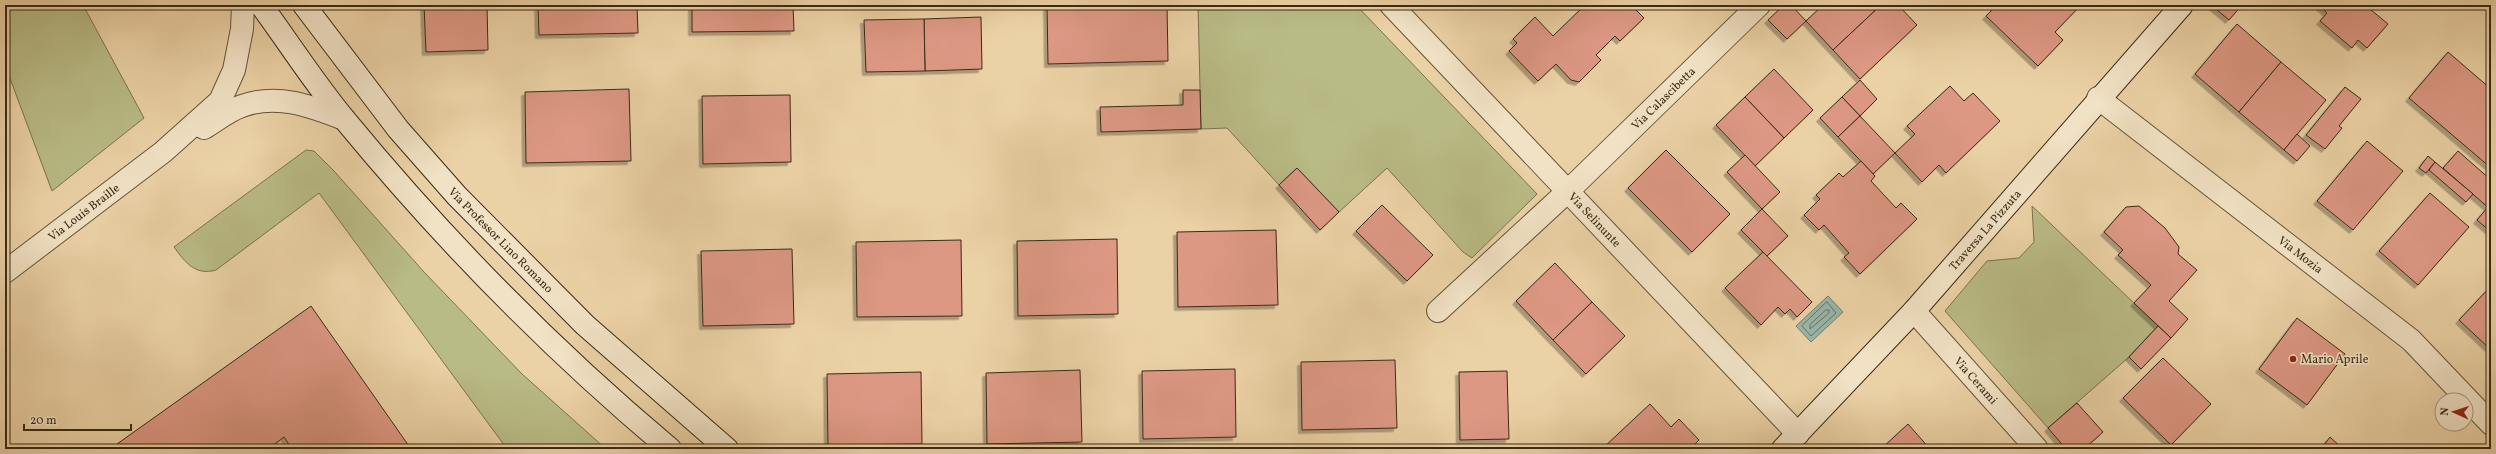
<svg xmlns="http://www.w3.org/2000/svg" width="2496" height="454" font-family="Vollkorn,serif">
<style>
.green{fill:#b9bb86;stroke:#7a724e}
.water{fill:#98b7ab;stroke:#737f6f}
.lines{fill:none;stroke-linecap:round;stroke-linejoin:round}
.shore{stroke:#6a7060;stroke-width:1}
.building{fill:#dd9884;stroke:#3b2a15;filter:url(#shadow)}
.street-casing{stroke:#675439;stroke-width:24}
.secondary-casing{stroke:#3b2a15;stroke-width:24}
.street{stroke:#f2e2c5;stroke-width:22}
.secondary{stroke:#f2e2c5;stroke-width:22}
.poi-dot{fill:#8f2418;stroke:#f2e2c5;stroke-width:1.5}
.labels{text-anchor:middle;stroke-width:3.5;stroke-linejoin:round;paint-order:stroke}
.street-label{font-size:12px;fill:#3b2a15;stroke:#f2e2c5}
.poi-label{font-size:12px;fill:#3b2a15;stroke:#f2e2c5;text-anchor:start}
</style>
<defs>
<filter id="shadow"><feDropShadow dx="-3.5" dy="3.5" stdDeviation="0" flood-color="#0004"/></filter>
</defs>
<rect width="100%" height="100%" fill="#ebd2a6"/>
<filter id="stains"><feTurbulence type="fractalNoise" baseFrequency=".005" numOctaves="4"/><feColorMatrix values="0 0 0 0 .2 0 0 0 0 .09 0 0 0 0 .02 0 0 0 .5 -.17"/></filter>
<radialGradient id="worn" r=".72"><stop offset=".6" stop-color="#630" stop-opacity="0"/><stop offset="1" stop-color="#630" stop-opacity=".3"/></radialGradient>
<g class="green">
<path d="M5 5H83L144 118 52 191 5 65Z"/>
<path d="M1198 5H1356L1537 194 1472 258 1463 252 1387 168 1339 212 1297 168 1279 185 1227 128 1201 129Z"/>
<path d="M306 150 314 151 334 171 424 272 522 374 606 449H507L319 193 216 270C195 276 185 262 174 247Z"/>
<path d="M2032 206 2158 326 2129 357 2048 428 1945 311 1987 261 2019 258 2034 242Z"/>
</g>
<path class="water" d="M1828 296 1843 312 1811 342 1796 326Z"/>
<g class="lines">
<g class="shore">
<path d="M1827 302 1836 313 1811 336 1802 326Z"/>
<path d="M1826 310H1829V313L1810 329V325Z"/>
</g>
</g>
<g class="building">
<path d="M424 5H487L488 50 426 52Z"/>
<path d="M538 5H637L638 33 539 35Z"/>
<path d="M692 5H793L794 31 692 32Z"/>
<path d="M1047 5H1167L1168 61 1048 64Z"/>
<path d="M1585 5H1631L1644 18 1620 41 1615 36 1596 55 1601 60 1579 82 1571 80 1556 64 1538 81 1509 51 1517 43 1513 39 1535 17 1553 36Z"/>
<path d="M1784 5H1791L1806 21 1787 39 1768 20Z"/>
<path d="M1823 5H1881L1833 50 1806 21Z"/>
<path d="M1881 5H1898L1917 25 1860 79 1833 50Z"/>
<path d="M1997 5H2081L2055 32 2063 40 2038 66 1986 16Z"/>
<path d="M2211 5H2242L2229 20Z"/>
<path d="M2318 5H2365L2388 24 2367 48 2358 40 2352 48 2320 21 2327 13Z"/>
<path d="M981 17 982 69 925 71 924 19Z"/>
<path d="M924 19 925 71 866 72 864 20Z"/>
<path d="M2237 24 2281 62 2239 112 2195 74Z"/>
<path d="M2448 52 2491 89V168L2409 98Z"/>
<path d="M2281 62 2326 100 2284 150 2239 112Z"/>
<path d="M1774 69 1813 110 1784 138 1745 97Z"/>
<path d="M1860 80 1877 99 1860 116 1842 97Z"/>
<path d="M1950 86 1964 101 1973 93 2000 121 1946 173 1939 165 1922 182 1895 153 1915 134 1907 126Z"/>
<path d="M2345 87 2361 99 2339 126 2342 128 2325 149 2306 135Z"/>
<path d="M629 89 631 161 526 163 525 92Z"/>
<path d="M1183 90H1200L1201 129 1101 132 1100 107 1183 105Z"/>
<path d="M790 95 791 162 703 164 702 96Z"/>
<path d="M1745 97 1784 138 1755 166 1716 125Z"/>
<path d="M1842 97 1860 116 1838 137 1820 118Z"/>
<path d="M1860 116 1895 153 1873 174 1838 137Z"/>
<path d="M2297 134 2310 146 2297 161 2284 150Z"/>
<path d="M2367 141 2403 171 2353 230 2317 201Z"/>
<path d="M1666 150 1730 214 1692 252 1628 188Z"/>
<path d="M2458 151 2491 180V210L2443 168Z"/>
<path d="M1745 155 1780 192 1762 209 1727 172Z"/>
<path d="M2428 156 2435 162 2426 173 2419 168Z"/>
<path d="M1861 161 1875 176 1871 181 1896 208 1901 203 1917 219 1860 274 1844 257 1849 253 1824 225 1819 230 1804 215 1820 199 1816 195 1839 173 1843 177Z"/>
<path d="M2435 162 2473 194 2466 202 2429 170Z"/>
<path d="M1297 168 1339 212 1320 230 1279 185Z"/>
<path d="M2430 193 2469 227 2418 285 2379 251Z"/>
<path d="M1382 205 1433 255 1407 281 1356 231Z"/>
<path d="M2139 206 2165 228 2179 247 2178 254 2197 270 2169 301 2188 319 2171 338 2134 303 2151 285 2118 255 2123 250 2104 232 2126 207Z"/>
<path d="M2488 207 2491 210V232L2477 220Z"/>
<path d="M1762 209 1788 236 1767 256 1741 230Z"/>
<path d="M1276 230 1278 305 1178 307 1177 232Z"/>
<path d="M1117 239 1118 314 1018 316 1017 241Z"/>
<path d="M961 240 962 316 857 317 856 242Z"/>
<path d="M792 249 794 324 703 326 701 251Z"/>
<path d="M1763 252 1812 302 1797 317 1790 309 1785 314 1778 307 1761 325 1725 288Z"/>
<path d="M1555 263 1592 302 1553 340 1516 301Z"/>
<path d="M2491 286V350L2459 320Z"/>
<path d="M1592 302 1625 336 1586 374 1553 340Z"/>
<path d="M311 306 411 449H292L284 437 268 449H110Z"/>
<path d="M2297 318 2345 354 2307 405 2259 369Z"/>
<path d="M2158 326 2171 338 2141 369 2129 357Z"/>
<path d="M2163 358 2211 404 2171 445 2123 398Z"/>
<path d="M1395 360 1397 428 1302 430 1301 362Z"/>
<path d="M1235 369 1236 437 1143 439 1142 371Z"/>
<path d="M1080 370 1082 442 987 444 986 373Z"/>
<path d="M1507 371 1509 439 1460 440 1459 372Z"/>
<path d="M921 372 922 444 828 445 827 374Z"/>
<path d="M2077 403 2103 432 2084 449H2066L2048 428Z"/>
<path d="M1650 404 1671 427 1679 419 1699 440 1690 449H1602Z"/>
<path d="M1908 424 1930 449H1881Z"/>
<path d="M2330 437 2343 449H2321Z"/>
</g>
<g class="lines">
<g class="street-casing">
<g id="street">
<path id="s1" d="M1391 5 1798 434"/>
<path id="s2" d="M2098 98 2411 340 2491 424"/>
<path d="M204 128C216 121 229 110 242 106 277 93 311 106 344 119"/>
<path id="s3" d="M5 272 163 152 220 101 234 70 242 29 243 5"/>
<path id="s4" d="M1438 311 1568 191 1759 5"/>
<path id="s5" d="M1914 311 2037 449"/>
</g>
</g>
<g class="secondary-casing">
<g id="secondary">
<path d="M261 5C289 43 315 84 345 120 443 239 552 350 670 449"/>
<path id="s6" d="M304 5 398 129 457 196 585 325 727 449"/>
<path id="s7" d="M1783 449 1914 311 2182 5"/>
</g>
</g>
<use href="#street" class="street"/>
<use href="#secondary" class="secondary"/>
</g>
<circle class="poi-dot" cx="2293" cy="359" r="4"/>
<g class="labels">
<g class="street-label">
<text dy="4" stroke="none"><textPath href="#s4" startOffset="310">Via Calascibetta</textPath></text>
<text dy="4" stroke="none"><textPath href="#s3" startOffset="99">Via Louis Braille</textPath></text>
<text dy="4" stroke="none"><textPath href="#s1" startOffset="296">Via Selinunte</textPath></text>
<text dy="4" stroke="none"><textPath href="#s7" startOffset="298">Traversa La Pizzuta</textPath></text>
<text dy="4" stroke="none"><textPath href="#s6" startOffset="307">Via Professor Lino Romano</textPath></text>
<text dy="4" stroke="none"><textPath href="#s2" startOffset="256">Via Mozia</textPath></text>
<text dy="4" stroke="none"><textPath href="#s5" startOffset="93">Via Cerami</textPath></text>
</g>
<g class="poi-label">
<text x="2301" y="363">Mario Aprile</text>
</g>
</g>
<rect width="2496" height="454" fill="none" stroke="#ebd2a6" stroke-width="20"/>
<rect x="6" y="6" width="2484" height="442" fill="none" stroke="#3b2a15" stroke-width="2"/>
<rect x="10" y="10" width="2476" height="434" fill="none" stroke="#3b2a15"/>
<g transform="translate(2454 412) rotate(273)"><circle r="19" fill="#f2e2c5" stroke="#a9987f"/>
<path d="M0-3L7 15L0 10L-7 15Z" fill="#8f2418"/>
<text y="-6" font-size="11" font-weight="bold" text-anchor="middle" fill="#3b2a15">N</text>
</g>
<path d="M24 424v6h107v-6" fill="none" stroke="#3b2a15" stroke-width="2"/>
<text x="30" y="424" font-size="12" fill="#3b2a15" stroke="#f2e2c5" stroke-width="3" paint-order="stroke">20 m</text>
<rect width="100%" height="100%" filter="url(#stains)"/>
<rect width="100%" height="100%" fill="url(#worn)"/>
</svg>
